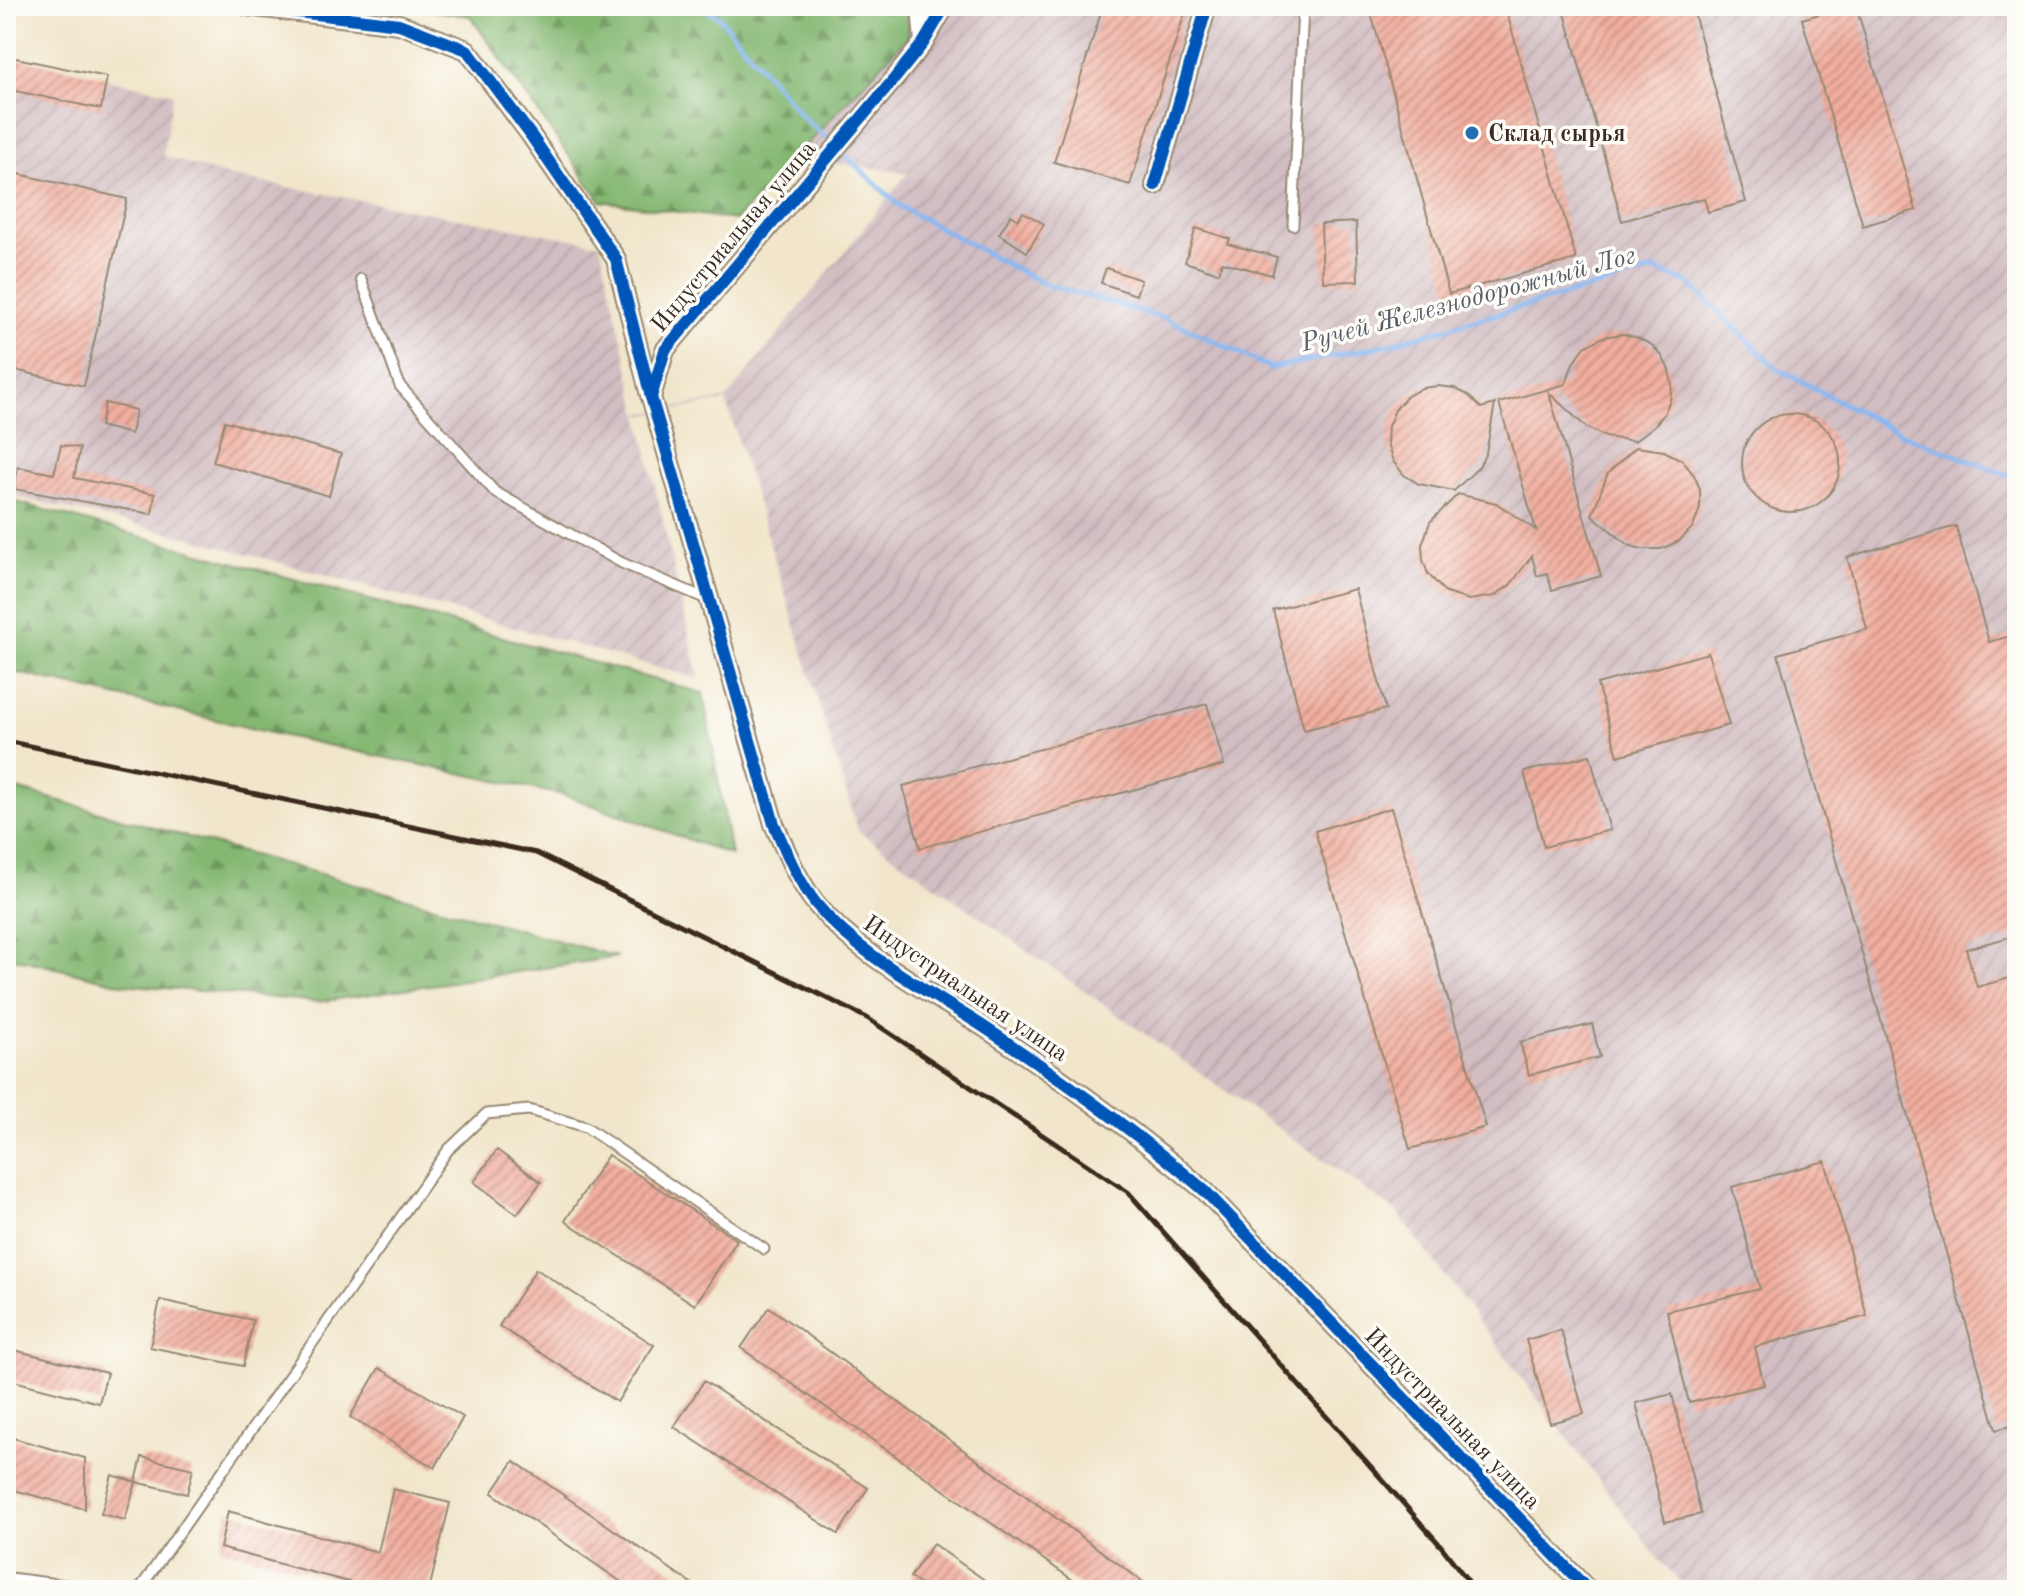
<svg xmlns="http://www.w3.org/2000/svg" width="2023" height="1596" font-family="'Old Standard TT',serif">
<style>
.industrial{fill:url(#industrial-furrows)}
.forest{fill:url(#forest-firs);stroke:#607148;stroke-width:2}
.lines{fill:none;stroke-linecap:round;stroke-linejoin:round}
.stream{stroke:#87b8f3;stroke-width:5}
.building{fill:url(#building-hatch)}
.lane-casing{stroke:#968874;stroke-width:13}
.street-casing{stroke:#968874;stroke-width:22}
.lane{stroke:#fff;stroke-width:9}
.street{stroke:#fff;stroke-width:18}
.rail{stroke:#3b2a1e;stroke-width:5}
.cycleway-casing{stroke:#fdfcf7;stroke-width:17}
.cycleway{stroke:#0057b8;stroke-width:12}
.poi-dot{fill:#1f6fb2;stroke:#fdfcf7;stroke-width:3}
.labels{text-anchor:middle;stroke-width:7;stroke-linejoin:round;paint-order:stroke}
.poi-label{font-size:24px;font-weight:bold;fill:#3b2a1e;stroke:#fdfcf7;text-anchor:start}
.street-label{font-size:24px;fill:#3b2a1e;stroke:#fdfcf7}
.water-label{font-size:26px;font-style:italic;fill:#565c69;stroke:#fdfcf7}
</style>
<defs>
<pattern id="industrial-furrows" width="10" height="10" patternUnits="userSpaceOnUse" patternTransform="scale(2)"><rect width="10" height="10" fill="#d2bec2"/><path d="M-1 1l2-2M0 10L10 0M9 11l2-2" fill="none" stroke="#b5a3a6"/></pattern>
<pattern id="forest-firs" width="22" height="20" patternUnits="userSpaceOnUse" patternTransform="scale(2)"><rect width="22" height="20" fill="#84b872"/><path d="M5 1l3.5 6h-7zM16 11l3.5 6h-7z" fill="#6d965d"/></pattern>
<pattern id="building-hatch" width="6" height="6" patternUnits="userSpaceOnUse" patternTransform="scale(2)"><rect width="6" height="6" fill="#f1ae9f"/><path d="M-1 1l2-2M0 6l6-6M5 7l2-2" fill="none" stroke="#c48e81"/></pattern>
</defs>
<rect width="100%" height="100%" fill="#fdfcf7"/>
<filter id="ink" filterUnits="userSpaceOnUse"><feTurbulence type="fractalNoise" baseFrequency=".0125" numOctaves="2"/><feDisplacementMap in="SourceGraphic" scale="16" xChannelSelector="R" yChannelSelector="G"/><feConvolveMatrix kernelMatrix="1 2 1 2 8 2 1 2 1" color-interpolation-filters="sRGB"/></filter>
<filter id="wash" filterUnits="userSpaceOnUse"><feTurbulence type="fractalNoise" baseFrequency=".006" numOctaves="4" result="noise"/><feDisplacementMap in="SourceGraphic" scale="32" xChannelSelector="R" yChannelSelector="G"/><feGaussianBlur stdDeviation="1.8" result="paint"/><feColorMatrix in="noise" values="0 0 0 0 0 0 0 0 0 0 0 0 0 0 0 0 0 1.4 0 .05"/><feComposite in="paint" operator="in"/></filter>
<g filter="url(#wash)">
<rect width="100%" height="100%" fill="#f1e6cb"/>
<path class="industrial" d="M887 6H2017V1590H1688L1659 1560 1397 1212 858 831 726 401 639 416 699 679 195 539 6 494V59L173 93 163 156 232 177 600 244 639 414 726 399 908 173 788 157Z"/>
<g class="forest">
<path d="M394 6H906L909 35 736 220 601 201 470 16Z"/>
<path d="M6 499 703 693 731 855 567 796 275 734 6 670Z"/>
<path d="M6 786 617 957 318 1002 122 984 6 956Z"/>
</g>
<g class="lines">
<path class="stream" d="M699 6 718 16 802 116 901 207 1042 283 1167 319 1271 368 1386 345 1654 270 1689 283 1776 368 1901 434 2017 479"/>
</g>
<g id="blocks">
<g class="building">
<path d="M1103 6H1187L1130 185 1054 162Z"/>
<path d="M1369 6H1505L1576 259 1449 294Z"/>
<path d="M1563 6H1692L1746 202 1708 212 1704 198 1622 221Z"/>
<path d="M1848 6H1856L1916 210 1863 226 1802 19Z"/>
<path d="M6 56 107 77 101 109 6 89Z"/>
<path d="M6 171 127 199 84 386 6 368Z"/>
<path d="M1023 212 1044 224 1027 252 999 234 1011 215 1018 220Z"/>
<path d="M1356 222 1358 281 1323 282 1321 224Z"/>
<path d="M1196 228 1230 239 1228 244 1277 257 1272 275 1222 262 1219 273 1185 262Z"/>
<path d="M1106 268 1141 280 1136 295 1101 283Z"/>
<path d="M1623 334 1638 338 1652 345 1662 356 1669 370 1672 385 1670 400 1664 414 1654 426 1635 441 1606 437 1587 428 1549 393 1601 576 1552 590 1547 573 1537 576 1532 556 1510 585 1494 596 1469 600 1446 593 1428 574 1423 560 1422 545 1430 522 1458 494 1496 503 1536 530 1499 403 1566 384 1573 363 1585 347 1603 337Z"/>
<path d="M1438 386 1454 388 1468 395 1481 408 1495 404 1486 453 1479 467 1454 491 1419 484 1404 475 1393 461 1387 444 1388 426 1395 410 1406 397 1422 388Z"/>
<path d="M105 403 136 410 131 434 100 426Z"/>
<circle cx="1791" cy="463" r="49"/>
<path d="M225 421 341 454 329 496 213 462Z"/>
<path d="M61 445 80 448 74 478 155 494 152 514 14 489 18 467 54 474Z"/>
<path d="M1636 447 1664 451 1682 460 1694 475 1700 489V508L1693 527 1679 541 1661 549H1642L1628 545 1592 515 1608 473Z"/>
<path d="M1956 526 1989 642 2017 634V935L1966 949 1977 987 2017 976V1424L1996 1430 1778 654 1867 629 1847 557Z"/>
<path d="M1355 589 1386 709 1304 730 1273 610Z"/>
<path d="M1708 653 1729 725 1618 756 1597 684Z"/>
<path d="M1207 704 1224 765 920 848 903 786Z"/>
<path d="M1590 755 1610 830 1544 847 1524 772Z"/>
<path d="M1391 808 1486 1127 1410 1149 1315 831Z"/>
<path d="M1592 1024 1600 1057 1529 1075 1520 1042Z"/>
<path d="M497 1150 541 1182 517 1214 474 1182Z"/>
<path d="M608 1155 737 1240 695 1305 565 1221Z"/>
<path d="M1825 1161 1867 1316 1755 1347 1764 1385 1689 1403 1667 1311 1760 1289 1732 1187Z"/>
<path d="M536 1269 654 1345 617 1402 499 1326Z"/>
<path d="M160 1300 253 1320 243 1366 150 1347Z"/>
<path d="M769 1307 1154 1590H1087L741 1348Z"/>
<path d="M1561 1330 1584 1414 1550 1423 1526 1340Z"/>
<path d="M6 1348 107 1373 99 1403 6 1379Z"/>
<path d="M379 1368 463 1417 435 1468 350 1417Z"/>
<path d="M704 1381 868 1488 838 1534 674 1427Z"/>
<path d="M1672 1394 1701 1514 1665 1522 1636 1403Z"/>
<path d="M6 1436 85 1458V1509L6 1488Z"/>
<path d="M142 1457 193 1469 187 1494 136 1482Z"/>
<path d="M514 1461 701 1590H633L492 1493Z"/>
<path d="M112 1475 136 1482 125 1520 101 1514Z"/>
<path d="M393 1489 450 1503 429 1590H379L220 1548 228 1511 378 1552Z"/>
<path d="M933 1544 999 1590H928L910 1577Z"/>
</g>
</g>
</g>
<g filter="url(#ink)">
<use href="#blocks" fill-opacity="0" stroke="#968874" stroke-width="2"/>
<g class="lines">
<g class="lane-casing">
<g id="lane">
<path d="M1293 225 1303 6"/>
<path d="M361 279 400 386 495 492 622 563 709 600"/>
<path d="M139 1590 448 1150 486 1114 529 1110 586 1127 764 1249"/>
</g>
</g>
<g class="street-casing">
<g id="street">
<path d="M247 6 399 24 467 50 530 134 616 259 650 395"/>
<path d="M921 6 924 42"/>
<path d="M945 6 924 42 895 78 665 350 651 397 774 824C787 853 797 880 817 905 859 956 929 991 984 1027 1061 1078 1135 1131 1205 1191L1588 1590"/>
<path d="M1155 185 1207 6"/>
<path d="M6 1582 68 1590"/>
</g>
</g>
<use href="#lane" class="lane"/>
<use href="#street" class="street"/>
<path class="rail" d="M6 741 536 853 867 1018 1128 1192 1441 1546 1475 1590"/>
<g class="cycleway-casing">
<g id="cycleway">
<path d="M247 6 399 24 467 50 530 134 616 259 651 397"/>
<path d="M945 6 924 42 895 78 665 350 651 397 774 824C787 853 797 880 817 905 859 956 929 991 984 1027 1061 1078 1135 1131 1205 1191L1588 1590"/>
<path d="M1155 185 1207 6"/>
</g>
</g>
<use href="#cycleway" class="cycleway"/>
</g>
</g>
<circle class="poi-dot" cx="1472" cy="133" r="8"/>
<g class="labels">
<g class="poi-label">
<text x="1488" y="141">Склад сырья</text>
</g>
<g class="street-label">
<text transform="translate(733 236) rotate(-50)" y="8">Индустриальная улица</text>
<text transform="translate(966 988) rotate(34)" y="8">Индустриальная улица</text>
<text transform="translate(1453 1418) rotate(46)" y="8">Индустриальная улица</text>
</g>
<g class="water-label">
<text transform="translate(1468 298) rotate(-15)" y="9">Ручей Железнодорожный Лог</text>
</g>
</g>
<rect width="2023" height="1596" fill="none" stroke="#fdfcf7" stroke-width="32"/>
</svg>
